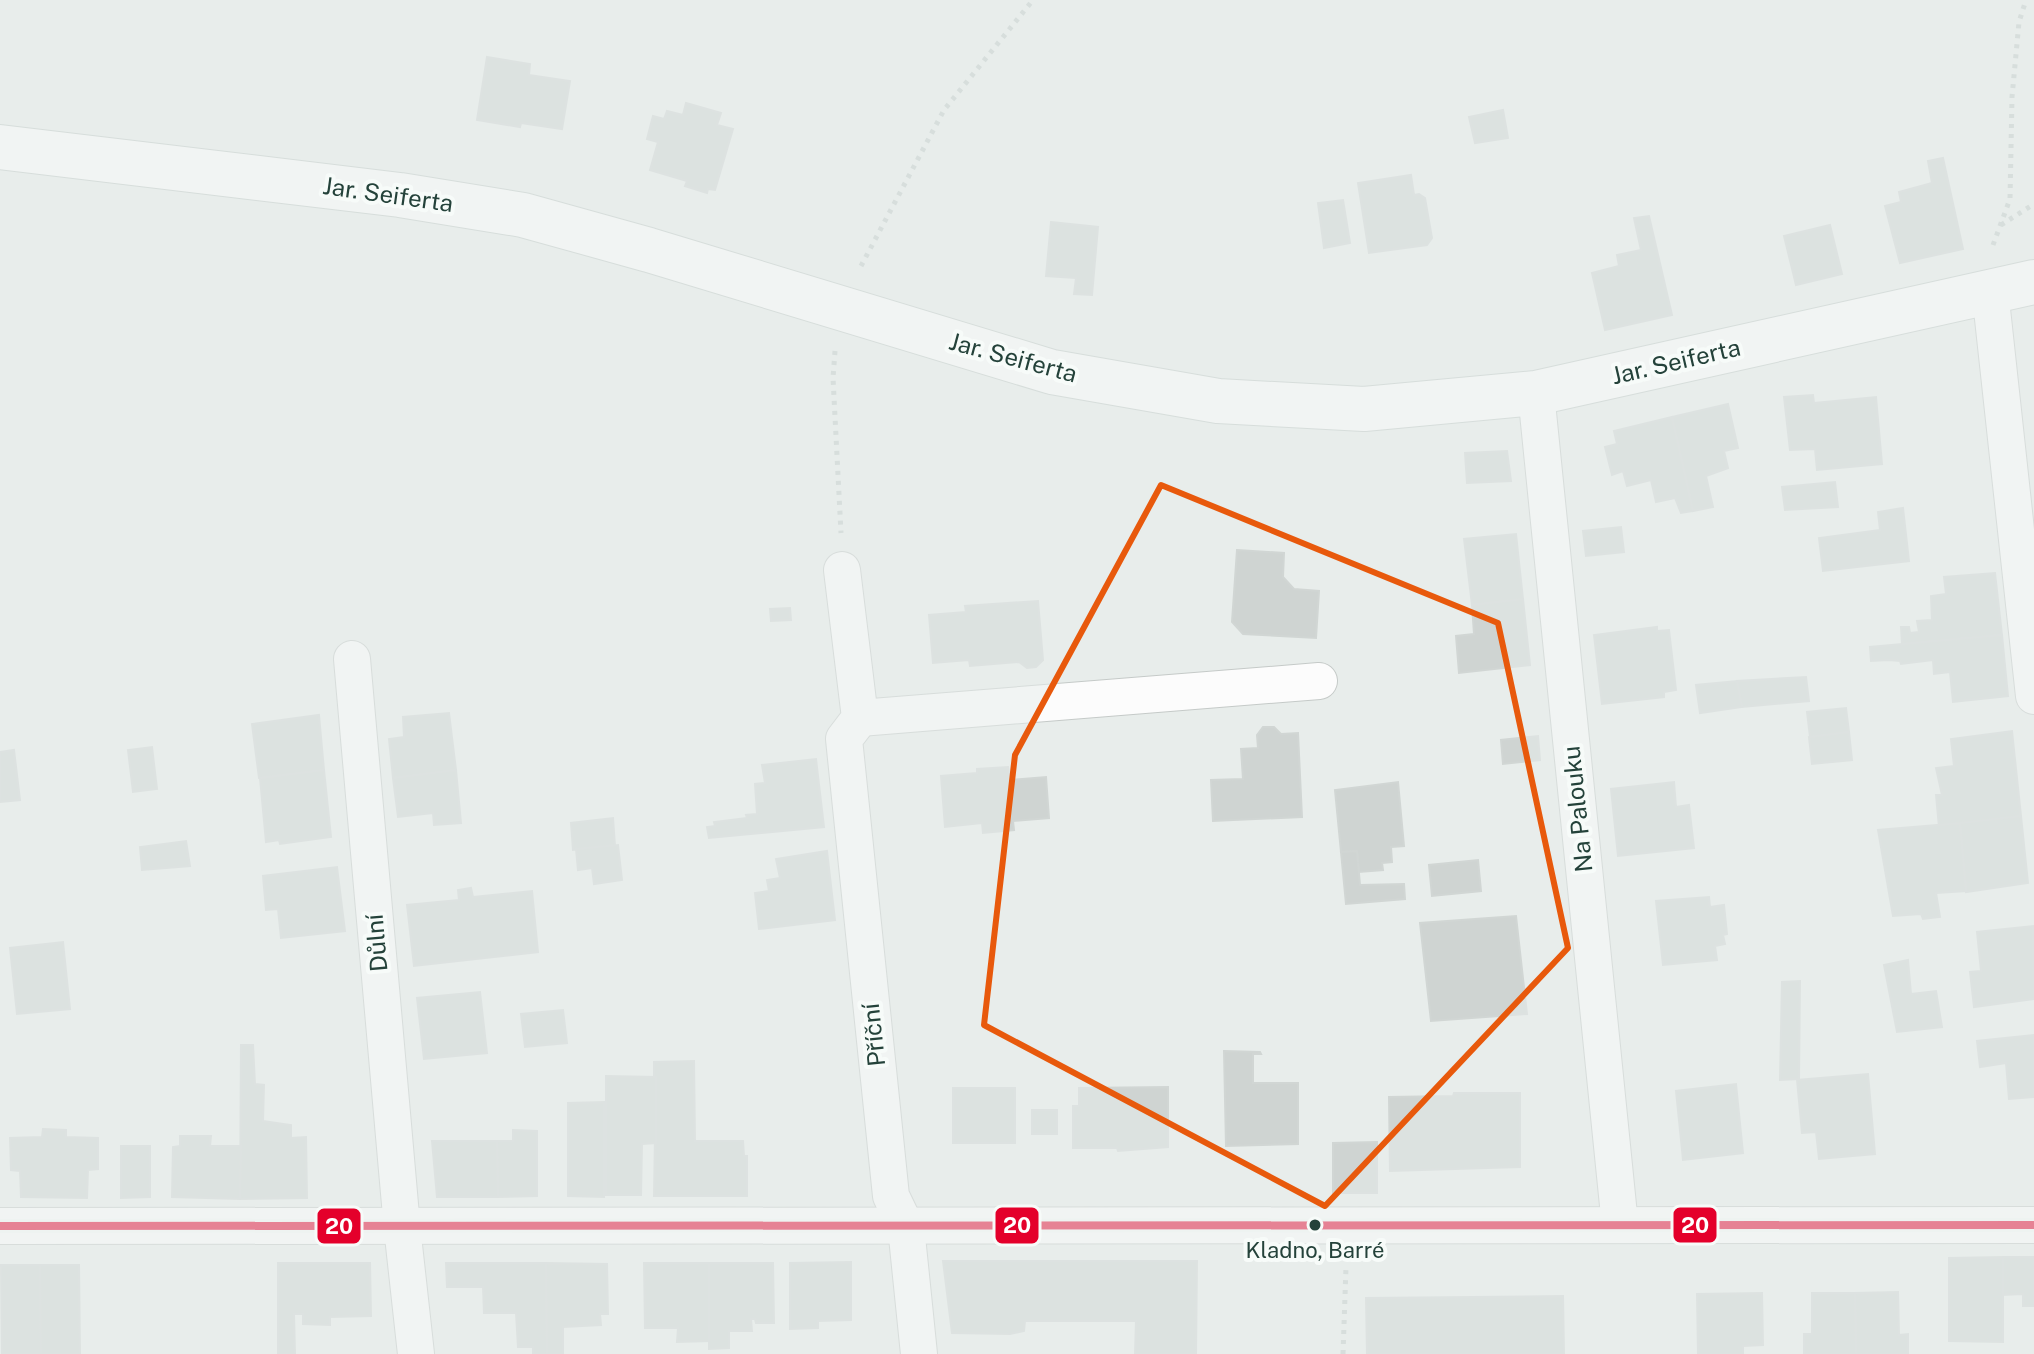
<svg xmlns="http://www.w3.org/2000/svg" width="2034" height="1354" font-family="'Public Sans',sans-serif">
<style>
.building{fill:#cfd4d2;stroke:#d1d6d4;stroke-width:2}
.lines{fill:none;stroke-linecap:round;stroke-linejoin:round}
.street-casing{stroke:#c5cac8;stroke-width:38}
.secondary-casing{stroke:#c3cbc8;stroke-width:46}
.path{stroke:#c3ccca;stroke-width:5;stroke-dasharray:4 6;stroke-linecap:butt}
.street{stroke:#fcfcfc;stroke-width:36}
.secondary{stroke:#fcfcfc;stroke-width:44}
.bus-1-casing{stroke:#f7fbf9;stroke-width:14}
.bus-1{stroke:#e4002b;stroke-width:8}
.marked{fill:none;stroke:#e8590c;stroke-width:6;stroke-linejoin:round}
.bus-dot{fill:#24423a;stroke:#f7fbf9;stroke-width:3}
.labels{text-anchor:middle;stroke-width:8;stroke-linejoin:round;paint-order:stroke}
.bus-label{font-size:22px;fill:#24423a;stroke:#f7fbf9}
.street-label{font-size:24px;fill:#24423a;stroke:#f7fbf9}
.line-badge{stroke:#f7fbf9;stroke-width:3}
.badge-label{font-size:22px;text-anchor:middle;font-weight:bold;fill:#fff}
</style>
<rect width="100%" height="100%" fill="#e8edeb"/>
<g class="building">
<path d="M487 57 530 64 529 75 570 81 562 129 521 123 520 127 477 120Z"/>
<path d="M686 103 721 113 717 125 733 129 715 190 708 189 707 193 685 186 687 181 650 170 658 142 647 139 653 116 664 119 667 111 683 115Z"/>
<path d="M1503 110 1508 138 1475 143 1469 117Z"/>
<path d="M1943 158 1963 249 1900 263 1885 206 1901 202 1899 192 1932 183 1928 161Z"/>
<path d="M1411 175 1414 195 1419 194 1425 198 1432 238 1427 245 1369 253 1358 183Z"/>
<path d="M1343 200 1350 243 1324 248 1318 203Z"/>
<path d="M1649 216 1672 315 1605 330 1592 273 1619 266 1617 255 1641 250 1634 218Z"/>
<path d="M1051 222 1098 227 1092 295 1074 294 1076 278 1046 276Z"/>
<path d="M1830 225 1842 274 1796 285 1784 236Z"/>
<path d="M1813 395 1814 403 1876 397 1882 464 1817 470 1815 449 1790 450 1784 397Z"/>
<path d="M1728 404 1738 448 1724 451 1728 468 1706 476 1713 507 1693 511 1672 417Z"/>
<path d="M1672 417 1693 511 1681 513 1675 498 1656 502 1651 480 1627 486 1623 471 1612 475 1605 447 1617 444 1614 431Z"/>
<path d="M1507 451 1511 481 1467 483 1465 453Z"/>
<path d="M1835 482 1838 507 1785 510 1782 487Z"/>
<path d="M1903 508 1909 561 1823 571 1819 538 1880 530 1878 512Z"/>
<path d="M1621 527 1624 552 1586 556 1583 531Z"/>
<path d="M1516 534 1523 599 1472 605 1464 539Z"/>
<path d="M1237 550 1284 553 1283 577 1294 589 1319 591 1316 638 1243 634 1232 622Z"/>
<path d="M1995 573 2002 635 1902 644 1901 627H1909L1910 633 1919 632 1917 621 1932 620 1931 596 1946 594 1944 577Z"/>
<path d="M1523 599 1530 665 1459 673 1456 636 1474 634 1472 605Z"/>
<path d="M1038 601 1043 660 1036 667 1027 668 1019 662 970 666 969 660 933 663 929 615 966 612 965 606Z"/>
<path d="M790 608 791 620 771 621 770 609Z"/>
<path d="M1657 627V631L1669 630 1676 690 1664 692V697L1602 704 1594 635Z"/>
<path d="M2002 635 2008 696 1953 702 1950 672 1934 674 1933 660 1901 664 1900 661 1889 660 1871 661 1870 647Z"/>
<path d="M1806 677 1809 701 1742 707 1737 681Z"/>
<path d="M1737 681 1742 707 1700 713 1696 685Z"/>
<path d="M1846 708 1849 732 1810 737 1807 712Z"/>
<path d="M449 713 456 770 393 778 389 739 404 737 403 717Z"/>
<path d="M319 715 324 770 259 778 252 724Z"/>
<path d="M1263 727H1274L1281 734 1298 733 1302 817 1213 821 1211 780 1243 779 1241 749 1258 748 1257 735Z"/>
<path d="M2012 731 2021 816 1939 827 1936 795H1942L1936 768 1954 766 1951 739Z"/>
<path d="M1849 732 1852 760 1812 764 1809 737Z"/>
<path d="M1538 736 1540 760 1503 764 1501 740Z"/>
<path d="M152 747 157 789 133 792 128 750Z"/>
<path d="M14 750 20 800 0 802V752Z"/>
<path d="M816 759 824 827 709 838 707 827 715 826 714 822 747 818 746 815 757 814 755 784 765 783 762 765Z"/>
<path d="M1008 767 1010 780 1046 777 1049 818 1013 821 1014 830 983 833 982 823 945 827 941 776 977 773V769Z"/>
<path d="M324 770 331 837 280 844 279 840 266 842 260 778Z"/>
<path d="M456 770 461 823 434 825 433 813 398 817 393 778Z"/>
<path d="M1398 782 1404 846 1391 847 1392 862 1382 863 1383 870 1359 872 1357 851 1341 852 1335 790Z"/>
<path d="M1674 782 1676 807 1689 805 1694 848 1618 856 1611 789Z"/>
<path d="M2021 816 2028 883 1966 892 1960 823Z"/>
<path d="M613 818 615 846 573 850 571 823Z"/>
<path d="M1960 823 1966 891 1936 893 1940 917 1923 919 1921 914 1893 916 1878 830Z"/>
<path d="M186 841 190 866 142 870 140 847Z"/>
<path d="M618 845 622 880 594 884 592 868 578 870 576 849Z"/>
<path d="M827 851 835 920 759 929 755 893 769 891 767 880 780 878 776 859Z"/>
<path d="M1357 851 1360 885 1404 884 1405 899 1346 904 1341 852Z"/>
<path d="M1478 860 1481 891 1432 896 1429 865Z"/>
<path d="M337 867 345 931 281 938 278 909 266 910 263 876Z"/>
<path d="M471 888 473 897 532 891 538 952 414 966 407 905 459 900 458 890Z"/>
<path d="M1709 897 1710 907 1724 905 1727 934 1723 935 1725 944 1715 946 1717 960 1663 965 1656 901Z"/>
<path d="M1516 916 1527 1014 1431 1021 1420 923Z"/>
<path d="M2033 926 2034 999 1974 1007 1970 972 1981 971 1977 932Z"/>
<path d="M63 942 70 1009 17 1014 10 948Z"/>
<path d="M1908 960 1911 994 1936 991 1942 1027 1897 1032 1884 965Z"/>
<path d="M1800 981 1799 1079 1780 1080 1782 982Z"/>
<path d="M480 992 487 1053 424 1059 417 998Z"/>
<path d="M563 1010 567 1043 525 1047 521 1014Z"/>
<path d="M2034 1035V1097L2009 1099 2006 1063 1980 1067 1977 1041Z"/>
<path d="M241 1045H253L255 1084 264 1085 263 1121 291 1125V1138L306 1137 307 1198 240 1199Z"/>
<path d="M1224 1051 1260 1052 1261 1054H1253V1083H1298V1144L1226 1146Z"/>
<path d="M694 1061 695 1141H743L744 1156H747V1196H654L656 1077H654V1062Z"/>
<path d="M1868 1074 1875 1154 1819 1159 1816 1132 1802 1133 1797 1080Z"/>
<path d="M606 1076 656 1077V1143L642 1144 641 1195H606Z"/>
<path d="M1736 1084 1743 1153 1683 1160 1676 1091Z"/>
<path d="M1168 1087V1147L1118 1151 1117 1148H1073V1106H1079V1088Z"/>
<rect x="953" y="1088" width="62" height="55"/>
<path d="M1454 1093H1520V1167L1390 1171 1389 1097 1453 1096Z"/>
<path d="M604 1102V1197L568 1196V1103Z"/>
<rect x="1032" y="1110" width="25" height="24"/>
<path d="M43 1129 66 1130V1137L98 1138V1169L88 1170 87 1198 21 1197 20 1171 11 1170 10 1138 42 1137Z"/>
<path d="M513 1130 537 1131V1196L498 1197 497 1141H513Z"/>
<path d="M180 1136H211L210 1146H241L240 1199 172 1197 173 1147 180 1146Z"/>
<path d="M432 1141H497L498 1197H437Z"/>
<path d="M1377 1142V1193H1333V1143Z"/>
<path d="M121 1146H150V1197L121 1198Z"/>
<path d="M2003 1257H2034V1306H2023V1294L2002 1295Z"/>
<path d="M2003 1257V1342L1949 1341V1258Z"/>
<path d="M943 1261H1197L1196 1354H1135L1136 1321H1025L1024 1331 1010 1334 952 1333Z"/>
<path d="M851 1262V1320L818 1321V1328L790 1329V1263Z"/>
<path d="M278 1263H370L371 1316 330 1317V1325L303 1324V1314H294L295 1354H278Z"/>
<path d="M446 1263H546L547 1354H533V1347H518L516 1313H484L483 1287H447Z"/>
<path d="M546 1263 607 1264 608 1314H600L601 1325 563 1327V1354H547Z"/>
<path d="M644 1263H709L710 1341 677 1342 678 1328H645Z"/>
<path d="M709 1263H773L774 1323H756L755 1319H751L752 1331H729V1348L709 1349Z"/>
<path d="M1 1265H40L41 1354H2Z"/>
<path d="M40 1265H79L80 1354H41Z"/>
<path d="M1898 1292 1899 1335 1908 1334V1354H1856L1855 1293Z"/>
<path d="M1762 1293 1763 1345 1743 1346V1354H1698L1697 1294Z"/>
<path d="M1812 1293H1855L1856 1354H1804V1334H1812Z"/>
<path d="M1563 1296 1564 1354H1367L1366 1298Z"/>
</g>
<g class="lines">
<g class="street-casing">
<g id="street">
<path d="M1990 291 2034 696"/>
<path d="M1536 393 1620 1225"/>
<path d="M842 570 860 718 844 739 891 1196 906 1227 919 1354"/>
<path d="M352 659 402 1227 416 1354"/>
<path d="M860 718 1319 681"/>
<path d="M0 1226 2034 1225"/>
</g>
</g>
<g class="secondary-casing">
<path id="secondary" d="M0 147 400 195 523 215 649 250 1052 372 1218 401 1364 409 1536 393 2034 282"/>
</g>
<g class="path">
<path d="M2001 225 2034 204"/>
<path d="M1993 245 2010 199 2012 97 2019 22 2026 0"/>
<path d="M861 266 944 110 1033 0"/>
<path d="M835 351 833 378 841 533"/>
<path d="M1343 1354 1346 1267"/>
</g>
<use href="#street" class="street"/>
<use href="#secondary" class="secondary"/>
<g class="bus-1-casing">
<path id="bus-1" d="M0 1226 2034 1225"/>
</g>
<use href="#bus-1" class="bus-1"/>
</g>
<path d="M0 0H2034V1354H0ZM1161 485 1498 623 1568 948 1325 1206 984 1025 1015 755Z" fill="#e8edeb" fill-opacity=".55" fill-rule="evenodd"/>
<path class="marked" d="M1161 485 1498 623 1568 948 1325 1206 984 1025 1015 755Z"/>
<circle class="bus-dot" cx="1315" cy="1225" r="7"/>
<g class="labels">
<g class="bus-label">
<text x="1315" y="1258">Kladno, Barré</text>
</g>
<g class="street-label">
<text transform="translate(388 195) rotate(8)" y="8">Jar. Seiferta</text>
<text transform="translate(1013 358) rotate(15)" y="8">Jar. Seiferta</text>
<text transform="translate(1676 362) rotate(-13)" y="8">Jar. Seiferta</text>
<text transform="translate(1578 809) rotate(-96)" y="8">Na Palouku</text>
<text transform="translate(377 943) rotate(-95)" y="8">Důlní</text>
<text transform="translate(874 1035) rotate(-96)" y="8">Příční</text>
</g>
</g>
<g class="line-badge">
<rect x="1672" y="1206" width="46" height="38" rx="8" fill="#e4002b"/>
<rect x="994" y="1206" width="46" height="39" rx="8" fill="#e4002b"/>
<rect x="316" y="1207" width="46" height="38" rx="8" fill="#e4002b"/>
</g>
<g class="badge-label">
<text x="1695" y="1233">20</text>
<text x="1017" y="1233">20</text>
<text x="339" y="1234">20</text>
</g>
</svg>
